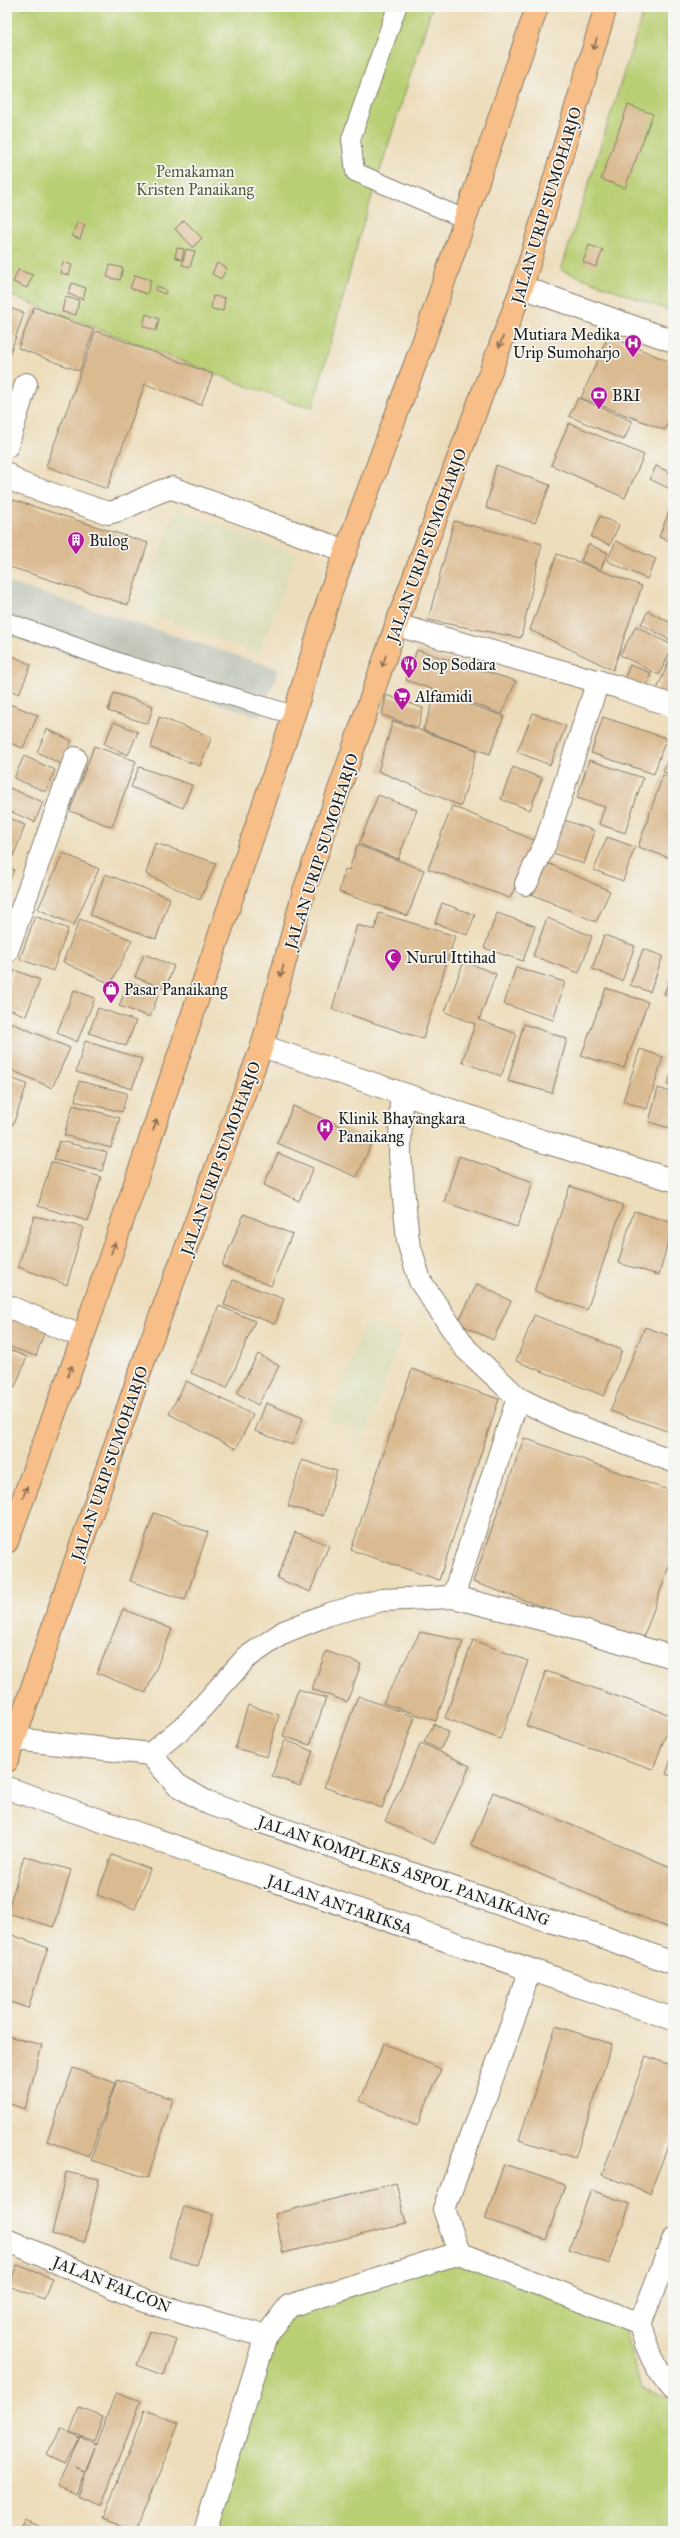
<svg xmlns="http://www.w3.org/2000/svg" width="680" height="2538" font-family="'IM FELL Great Primer',serif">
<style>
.built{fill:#dddebc}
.industrial{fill:#c2c6b9}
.green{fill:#b9cf73;stroke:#6a7648}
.building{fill:#daba90}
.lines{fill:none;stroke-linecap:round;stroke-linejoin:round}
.service-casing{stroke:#847c6c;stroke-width:20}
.minor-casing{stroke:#847c6c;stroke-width:24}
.trunk-casing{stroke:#847c6c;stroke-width:24}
.service{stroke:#fff;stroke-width:18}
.minor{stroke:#fff;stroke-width:22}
.trunk{stroke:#f7be87;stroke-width:22}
.oneway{stroke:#8a6d52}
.labels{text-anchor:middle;stroke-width:3.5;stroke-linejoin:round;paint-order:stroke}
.park-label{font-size:16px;fill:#535b3a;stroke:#f6f6f2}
.street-label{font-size:16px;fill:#1c1c1c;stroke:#f6f6f2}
.poi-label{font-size:16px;fill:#1c1c1c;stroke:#f6f6f2;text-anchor:start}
</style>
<rect width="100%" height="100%" fill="#f6f6f2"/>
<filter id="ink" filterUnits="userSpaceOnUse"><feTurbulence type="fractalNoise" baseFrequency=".025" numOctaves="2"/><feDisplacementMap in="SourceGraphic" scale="8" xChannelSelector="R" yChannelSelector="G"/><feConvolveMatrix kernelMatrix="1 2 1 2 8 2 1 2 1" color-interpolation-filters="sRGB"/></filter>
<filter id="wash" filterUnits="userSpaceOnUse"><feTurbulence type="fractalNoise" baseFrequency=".012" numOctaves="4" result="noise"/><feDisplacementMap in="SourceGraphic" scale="16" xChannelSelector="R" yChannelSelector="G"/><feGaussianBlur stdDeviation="0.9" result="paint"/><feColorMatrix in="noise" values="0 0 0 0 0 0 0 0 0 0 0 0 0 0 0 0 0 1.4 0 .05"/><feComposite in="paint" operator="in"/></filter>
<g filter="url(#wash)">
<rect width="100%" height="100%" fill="#edddbb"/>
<g class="built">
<path d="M176 509 296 554 259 655 139 609Z"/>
<path d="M365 1322 401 1336 366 1433 329 1420Z"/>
</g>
<path class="industrial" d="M7 582 279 669 260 717 7 635Z"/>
<g class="green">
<path d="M7 7H432L361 231 313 407 294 404 7 294Z"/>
<path d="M645 7H673V312L561 270Z"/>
<path d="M453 2256 623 2326 641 2388 673 2400V2531H215L278 2323Z"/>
</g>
<g id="blocks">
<g class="building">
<path d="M628 105 653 114 625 188 601 179Z"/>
<path d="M184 220 202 238 193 247 175 229Z"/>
<path d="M77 222 85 225 80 239 72 236Z"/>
<path d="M589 245 603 250 596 267 583 262Z"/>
<path d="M177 248 184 249 182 260 175 257Z"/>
<path d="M186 249 195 251 190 267 182 265Z"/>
<path d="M63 262 72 265 69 275 60 273Z"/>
<path d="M217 263 227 268 221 279 212 274Z"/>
<path d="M110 265 123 268 120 280 107 277Z"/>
<path d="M18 270 33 275 27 288 13 282Z"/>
<path d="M135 275 151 280 147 294 130 288Z"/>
<path d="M72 283 86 288 83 299 68 294Z"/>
<path d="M157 286 166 290 165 294 155 290Z"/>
<path d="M213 296 225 298 223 311 211 309Z"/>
<path d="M65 297 79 300 76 315 62 312Z"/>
<path d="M7 307 24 313 7 362Z"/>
<path d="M34 307 94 330 79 371 18 348Z"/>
<path d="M146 314 159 319 156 331 143 326Z"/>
<path d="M96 331 213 374 201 405 145 384 107 489 46 466Z"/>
<path d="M608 336 673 363V409L665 430 581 398Z"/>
<path d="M578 398 632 421 624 440 569 416Z"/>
<path d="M569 423 644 455 625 498 551 465Z"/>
<path d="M496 465 550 485 535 523 486 508Z"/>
<path d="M656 466 673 474 672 490 650 479Z"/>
<path d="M7 498 148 543 128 605 7 566Z"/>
<path d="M672 504 673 505V542L659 537Z"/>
<path d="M600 516 619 525 610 545 591 537Z"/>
<path d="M454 521 542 544 521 638 428 620Z"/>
<path d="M616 541 656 559 647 579 607 561Z"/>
<path d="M588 544 608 553 600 570 581 561Z"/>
<path d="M557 554 642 586 613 670 530 630Z"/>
<path d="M648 611 673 624 672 641 641 624Z"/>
<path d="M636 626 673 646 659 675 620 655Z"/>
<path d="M417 650 516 681 502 714 406 680Z"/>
<path d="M673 651V699L656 692Z"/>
<path d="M7 653 31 665 19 694 7 689Z"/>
<path d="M630 665 651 673 645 689 624 680Z"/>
<path d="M114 693 153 706 148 724 108 711Z"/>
<path d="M436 694 504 716 490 754 423 730Z"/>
<path d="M386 695 423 708 418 728 382 715Z"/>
<path d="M7 703 38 715 23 748 7 742Z"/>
<path d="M533 713 566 726 550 765 517 752Z"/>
<path d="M159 717 212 737 200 766 151 748Z"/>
<path d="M603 717 666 738 654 774 591 753Z"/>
<path d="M393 721 477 750 461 806 378 771Z"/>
<path d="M114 722 138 732 128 755 104 744Z"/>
<path d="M47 729 72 741 61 764 37 752Z"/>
<path d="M94 746 136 761 112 827 70 811Z"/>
<path d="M673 747V776L663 772Z"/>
<path d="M24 756 55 770 46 792 14 778Z"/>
<path d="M589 760 643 778 625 833 599 824 605 807 577 798Z"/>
<path d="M139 767 192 785 183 808 131 787Z"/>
<path d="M513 767 542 778 530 810 501 799Z"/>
<path d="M663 775 673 779V814L669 825 673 826V859L638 847Z"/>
<path d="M7 787 43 802 35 822 7 810Z"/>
<path d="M378 795 417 810 398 859 359 844Z"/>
<path d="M452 806 536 841 510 898 428 869Z"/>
<path d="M7 817 25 825 13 857 7 854Z"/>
<path d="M564 820 595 831 584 864 553 853Z"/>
<path d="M607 837 635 847 623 881 594 870Z"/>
<path d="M155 843 216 863 200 900 146 874Z"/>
<path d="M357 845 424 870 408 916 339 892 345 869 349 870Z"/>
<path d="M63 853 99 869 74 925 38 909Z"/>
<path d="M543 861 610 891 596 922 529 893Z"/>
<path d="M7 866 14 870 7 886Z"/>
<path d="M105 874 170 898 156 939 90 915Z"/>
<path d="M442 903 475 915 467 935 435 923Z"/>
<path d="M379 913 455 936 423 1039 332 1009 357 925 375 930Z"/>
<path d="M497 913 535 926 523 961 484 948Z"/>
<path d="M35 916 68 929 53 971 20 959Z"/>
<path d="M547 918 592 936 579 973 533 956Z"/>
<path d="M80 919 132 940 111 984 63 962Z"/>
<path d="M604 935 635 946 622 981 592 969Z"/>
<path d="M643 949 663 956 650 992 630 985Z"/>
<path d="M144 954 174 966 165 989 135 977Z"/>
<path d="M464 961 496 974 479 1020 517 1034 501 1076 462 1062 475 1024 445 1012Z"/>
<path d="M516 967 565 982 553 1020 504 1004Z"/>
<path d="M15 970 40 980 26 1016 7 1008V989Z"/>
<path d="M673 973V998L664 994Z"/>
<path d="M129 981 159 993 150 1017 119 1006Z"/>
<path d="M606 988 648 1002 624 1068 581 1056Z"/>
<path d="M74 990 95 998 77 1042 57 1033Z"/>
<path d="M98 1008 136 1021 126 1046 89 1033Z"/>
<path d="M7 1021 70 1048 52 1088 7 1068Z"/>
<path d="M524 1024 567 1039 552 1093 508 1081Z"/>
<path d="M85 1041 142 1059 132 1089 76 1072Z"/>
<path d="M640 1049 663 1057 647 1109 623 1101Z"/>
<path d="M673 1070V1087L667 1085Z"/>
<path d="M7 1077 27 1084 13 1125 7 1123Z"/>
<path d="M79 1081 127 1093 122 1112 75 1101Z"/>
<path d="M658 1088 673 1093V1129L649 1122Z"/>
<path d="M73 1105 120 1118 111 1148 64 1135Z"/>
<path d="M293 1106 373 1140 357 1177 277 1143Z"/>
<path d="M7 1136 12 1138 7 1149Z"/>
<path d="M59 1141 107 1152 102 1171 54 1160Z"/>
<path d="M278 1153 313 1168 299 1201 264 1185Z"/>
<path d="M459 1156 533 1182 517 1227 444 1202Z"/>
<path d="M51 1162 101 1177 88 1221 38 1206Z"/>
<path d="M570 1186 623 1205 587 1310 534 1291Z"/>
<path d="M634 1211 673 1223 659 1275 618 1263Z"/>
<path d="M244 1214 292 1234 271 1286 222 1266Z"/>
<path d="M34 1216 83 1227 67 1285 18 1267Z"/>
<path d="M233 1280 284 1299 275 1324 224 1305Z"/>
<path d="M477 1284 511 1301 493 1340 458 1323Z"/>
<path d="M219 1306 255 1321 227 1388 191 1373Z"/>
<path d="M7 1314 46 1327 36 1356 7 1346Z"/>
<path d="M534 1315 622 1350 604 1396 516 1361Z"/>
<path d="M645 1327 673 1337V1433L610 1411Z"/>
<path d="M7 1349 27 1357 15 1387 7 1384Z"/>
<path d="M258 1354 279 1366 258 1405 237 1393Z"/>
<path d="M412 1369 499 1399 439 1580 351 1550Z"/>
<path d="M186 1381 253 1415 236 1449 169 1414Z"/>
<path d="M266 1403 303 1418 292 1445 255 1431Z"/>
<path d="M524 1438 673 1492V1555L642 1642 473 1582Z"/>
<path d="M302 1460 337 1471 323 1516 288 1506Z"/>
<path d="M154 1513 208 1532 185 1600 130 1581Z"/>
<path d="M295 1532 329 1545 310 1592 277 1578Z"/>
<path d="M123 1609 172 1629 146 1693 97 1673Z"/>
<path d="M420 1632 463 1641 436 1721 383 1703Z"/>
<path d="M473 1640 528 1661 500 1739 445 1718Z"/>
<path d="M326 1651 361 1664 347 1702 312 1689Z"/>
<path d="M546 1671 673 1716 653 1769 526 1726Z"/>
<path d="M298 1689 326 1698 310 1745 283 1736Z"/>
<path d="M358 1696 415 1717 382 1808 324 1787Z"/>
<path d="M248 1705 279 1715 267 1757 235 1748Z"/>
<path d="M434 1724 449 1732 440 1750 424 1742Z"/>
<path d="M285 1740 313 1751 300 1786 272 1776Z"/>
<path d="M421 1743 470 1766 434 1844 385 1821Z"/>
<path d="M673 1754V1777L666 1774Z"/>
<path d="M493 1792 673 1868V1930L471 1845Z"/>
<path d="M112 1855 150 1869 135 1909 97 1895Z"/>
<path d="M24 1856 71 1870 54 1927 7 1913Z"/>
<path d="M12 1935 48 1948 28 2008 7 2001V1950Z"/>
<path d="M556 2026 612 2044 575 2158 519 2140Z"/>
<path d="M7 2036 42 2045 25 2109 7 2103Z"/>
<path d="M384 2043 441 2069 417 2126 360 2101Z"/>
<path d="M646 2056 673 2066V2133L650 2193 602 2175Z"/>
<path d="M73 2068 115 2083 89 2157 47 2141Z"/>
<path d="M117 2080 173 2099 148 2178 91 2160Z"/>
<path d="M504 2164 565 2185 546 2240 485 2219Z"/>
<path d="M66 2172 99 2179 85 2242 52 2234Z"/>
<path d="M396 2183 406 2224 283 2253 275 2214Z"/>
<path d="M591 2190 630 2204 609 2264 569 2249Z"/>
<path d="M184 2207 213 2215 197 2265 169 2257Z"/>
<path d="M17 2265 52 2278 44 2299 9 2286Z"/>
<path d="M149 2331 176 2340 164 2375 137 2365Z"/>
<path d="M116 2392 141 2401 101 2506 77 2496 95 2447 85 2471 76 2467 85 2472 75 2494 57 2486 80 2437 96 2444Z"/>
<path d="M79 2408 103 2417 94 2441 70 2432Z"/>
<path d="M145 2410 179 2423 137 2531H134L103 2519Z"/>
<path d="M61 2428 79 2438 64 2464 47 2454Z"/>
<path d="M24 2520 50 2531H19Z"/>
</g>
</g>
</g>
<g filter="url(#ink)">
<use href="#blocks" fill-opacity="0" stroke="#847c6c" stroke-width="1"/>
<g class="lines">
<g class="service-casing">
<g id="service">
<path d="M397 7 351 139 355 172 465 219"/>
<path d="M7 622 126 665 294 715"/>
</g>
</g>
<g class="minor-casing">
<g id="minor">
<path d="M522 287 673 341"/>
<path d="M7 446 26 384"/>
<path d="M7 474 19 483 108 513C131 509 149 492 172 488L346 551"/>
<path d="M396 625 618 687 673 706"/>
<path d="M526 884 546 842 598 681"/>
<path d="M7 951 75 758"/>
<path d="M262 1046 548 1143 673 1180"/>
<path d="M401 1095 400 1155 408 1241 420 1281 466 1349 518 1398 564 1421 673 1461"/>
<path d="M7 1306 83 1337"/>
<path d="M453 1597 518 1398"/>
<path d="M15 1739 150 1754 188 1723 246 1658 284 1632 329 1614 382 1600 453 1597 545 1620 673 1657"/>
<path d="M150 1754 177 1785 210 1804 546 1920 595 1934 673 1963"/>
<path d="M7 1788 673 2019"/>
<path d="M7 2240 144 2301 231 2327 266 2336"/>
<path d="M459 2253 640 2324C646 2349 656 2370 673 2389"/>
<path d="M640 2324 673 2240"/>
<path d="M205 2531 266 2336 289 2306 459 2253 444 2209 517 2010 529 1970"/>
</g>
</g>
<g class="trunk-casing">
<g id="trunk">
<path d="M7 1542 83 1337 294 715 331 591 424 340 537 7"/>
<path d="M7 1761 148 1349 262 1046 304 891 398 620 522 287 606 7"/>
</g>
</g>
<use href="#service" class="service"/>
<use href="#minor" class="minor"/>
<use href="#trunk" class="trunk"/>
</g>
<defs><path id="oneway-shaft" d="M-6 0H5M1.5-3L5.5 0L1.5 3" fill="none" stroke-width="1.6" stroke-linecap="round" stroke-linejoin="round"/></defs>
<g class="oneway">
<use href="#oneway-shaft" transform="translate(595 44) rotate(107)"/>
<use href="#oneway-shaft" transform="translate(501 342) rotate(110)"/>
<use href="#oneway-shaft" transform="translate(384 661) rotate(109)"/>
<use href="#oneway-shaft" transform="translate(282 971) rotate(105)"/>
<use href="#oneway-shaft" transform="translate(155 1125) rotate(-71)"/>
<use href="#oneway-shaft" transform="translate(113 1248) rotate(-71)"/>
<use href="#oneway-shaft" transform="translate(70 1371) rotate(-68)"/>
<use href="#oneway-shaft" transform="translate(25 1492) rotate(-70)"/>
</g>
</g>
<defs>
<g id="hospital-pin" transform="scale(0.9)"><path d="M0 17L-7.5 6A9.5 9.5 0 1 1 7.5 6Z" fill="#b5179e" stroke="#f6f6f2"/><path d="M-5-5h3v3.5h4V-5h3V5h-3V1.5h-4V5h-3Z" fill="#fff"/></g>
<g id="bank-pin" transform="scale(0.9)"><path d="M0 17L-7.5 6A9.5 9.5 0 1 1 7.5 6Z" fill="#b5179e" stroke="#f6f6f2"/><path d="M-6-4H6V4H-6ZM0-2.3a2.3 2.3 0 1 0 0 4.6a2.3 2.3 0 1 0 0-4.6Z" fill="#fff"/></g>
<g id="building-pin" transform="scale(0.9)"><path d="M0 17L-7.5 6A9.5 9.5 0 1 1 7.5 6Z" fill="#b5179e" stroke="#f6f6f2"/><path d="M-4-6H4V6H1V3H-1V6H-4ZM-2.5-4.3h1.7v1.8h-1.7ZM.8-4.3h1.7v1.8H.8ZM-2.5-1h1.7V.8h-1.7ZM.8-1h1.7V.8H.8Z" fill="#fff"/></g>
<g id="restaurant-pin" transform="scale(0.9)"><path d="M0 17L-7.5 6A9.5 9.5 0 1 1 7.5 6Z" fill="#b5179e" stroke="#f6f6f2"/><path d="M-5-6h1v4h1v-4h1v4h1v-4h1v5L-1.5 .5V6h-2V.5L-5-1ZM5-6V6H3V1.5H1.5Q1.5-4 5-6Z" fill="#fff"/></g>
<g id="supermarket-pin" transform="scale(0.9)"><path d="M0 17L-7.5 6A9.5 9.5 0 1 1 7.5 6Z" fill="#b5179e" stroke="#f6f6f2"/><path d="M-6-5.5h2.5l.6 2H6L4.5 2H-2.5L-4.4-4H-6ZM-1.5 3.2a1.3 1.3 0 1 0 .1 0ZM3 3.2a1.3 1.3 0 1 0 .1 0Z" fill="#fff"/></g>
<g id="mosque-pin" transform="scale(0.9)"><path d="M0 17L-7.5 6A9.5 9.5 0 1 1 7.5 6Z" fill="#b5179e" stroke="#f6f6f2"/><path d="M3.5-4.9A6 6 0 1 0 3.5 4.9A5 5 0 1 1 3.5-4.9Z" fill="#fff"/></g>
<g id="shop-pin" transform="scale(0.9)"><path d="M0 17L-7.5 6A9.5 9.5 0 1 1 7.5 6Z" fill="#b5179e" stroke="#f6f6f2"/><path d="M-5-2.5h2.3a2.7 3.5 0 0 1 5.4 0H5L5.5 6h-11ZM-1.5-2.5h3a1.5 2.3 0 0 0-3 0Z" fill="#fff"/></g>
</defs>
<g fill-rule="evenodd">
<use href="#hospital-pin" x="633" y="343"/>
<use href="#bank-pin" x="599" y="395"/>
<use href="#building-pin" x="76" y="540"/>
<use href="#restaurant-pin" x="409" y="664"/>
<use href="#supermarket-pin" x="402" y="696"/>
<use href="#mosque-pin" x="393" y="957"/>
<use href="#shop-pin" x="111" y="989"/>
<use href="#hospital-pin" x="325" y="1127"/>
</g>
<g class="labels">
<g class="park-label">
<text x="195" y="177">Pemakaman<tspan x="195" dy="18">Kristen Panaikang</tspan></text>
</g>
<g class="street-label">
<text transform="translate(546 205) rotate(-73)" y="6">JALAN URIP SUMOHARJO</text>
<text transform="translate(426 545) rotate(-70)" y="6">JALAN URIP SUMOHARJO</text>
<text transform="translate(321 851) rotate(-72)" y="6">JALAN URIP SUMOHARJO</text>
<text transform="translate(220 1158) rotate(-70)" y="6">JALAN URIP SUMOHARJO</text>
<text transform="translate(109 1463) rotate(-71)" y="6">JALAN URIP SUMOHARJO</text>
<text transform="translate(404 1870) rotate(19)" y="6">JALAN KOMPLEKS ASPOL PANAIKANG</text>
<text transform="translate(340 1904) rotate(19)" y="6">JALAN ANTARIKSA</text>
<text transform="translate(112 2284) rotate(22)" y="6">JALAN FALCON</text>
</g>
<g class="poi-label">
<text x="620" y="340" text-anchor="end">Mutiara Medika<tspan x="620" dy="18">Urip Sumoharjo</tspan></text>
<text x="612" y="401">BRI</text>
<text x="89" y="546">Bulog</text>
<text x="422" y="670">Sop Sodara</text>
<text x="415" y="702">Alfamidi</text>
<text x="406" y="963">Nurul Ittihad</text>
<text x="124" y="995">Pasar Panaikang</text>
<text x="338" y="1124">Klinik Bhayangkara<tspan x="338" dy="18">Panaikang</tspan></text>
</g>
</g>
<rect width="680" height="2538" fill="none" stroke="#f6f6f2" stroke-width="24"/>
</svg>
